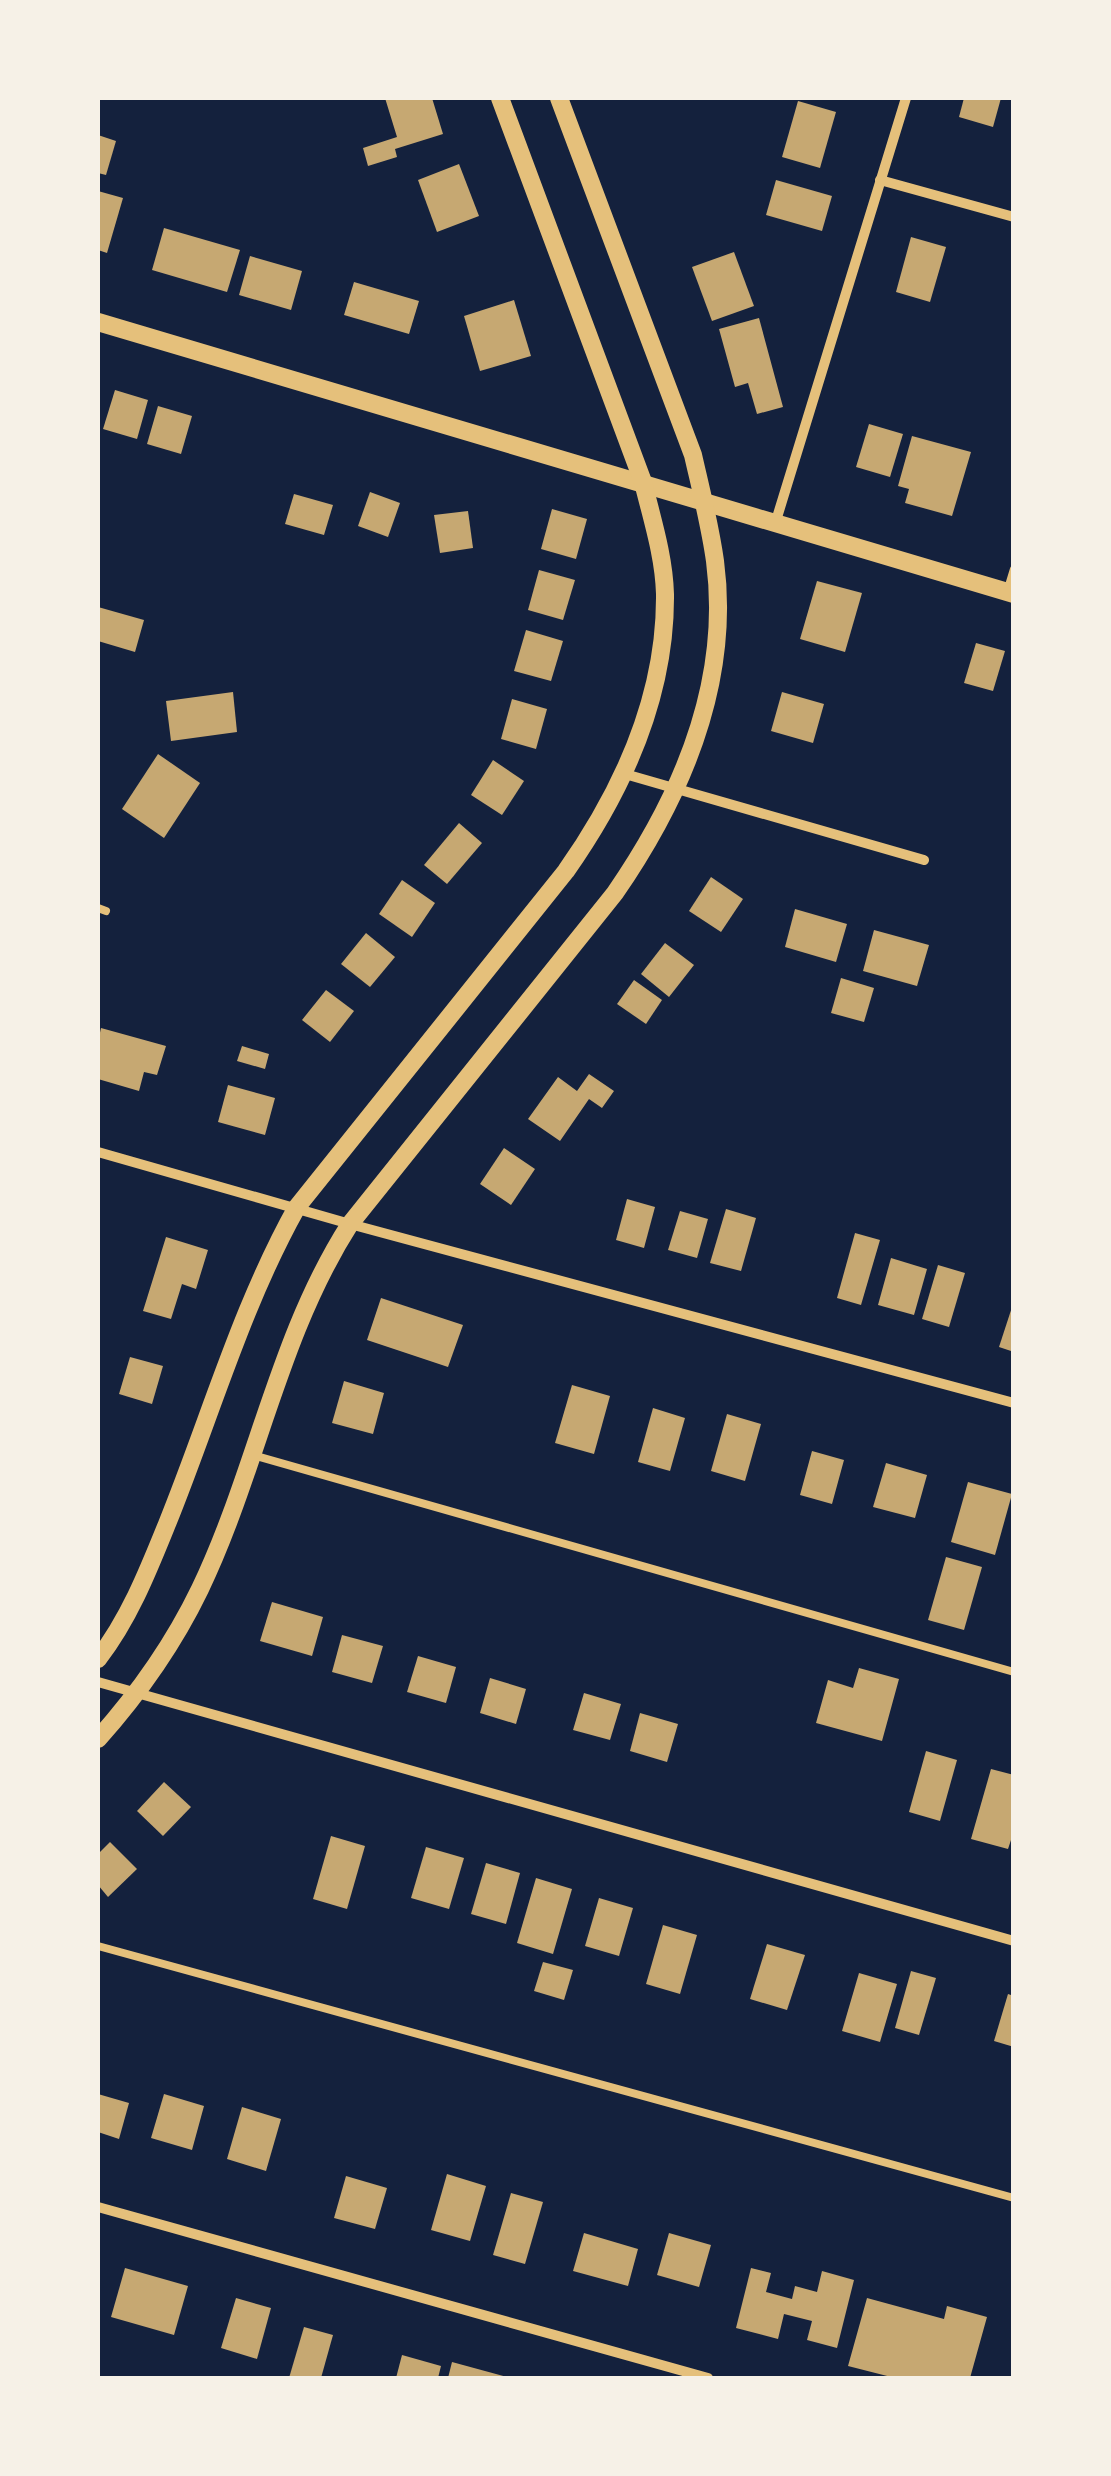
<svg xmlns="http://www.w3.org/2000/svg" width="1111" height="2476" font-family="Lora,serif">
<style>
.building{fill:#c6a872}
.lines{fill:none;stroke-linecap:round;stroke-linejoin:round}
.service{stroke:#e5c07b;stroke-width:8}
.minor{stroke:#e5c07b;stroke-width:10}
.tertiary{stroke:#e5c07b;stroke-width:18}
</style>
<rect width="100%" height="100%" fill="#14213d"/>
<g class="building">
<path d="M385 98H432L443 134 395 149 397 157 368 166 363 148 397 137Z"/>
<path d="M964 98H1001L993 127 959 117Z"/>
<path d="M798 101 836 112 820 168 782 157Z"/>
<path d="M98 135 116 141 106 175 98 173Z"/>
<path d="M459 164 479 216 437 232 418 180Z"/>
<path d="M776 180 832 196 822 231 766 215Z"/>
<path d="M98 191 123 198 107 253 98 250Z"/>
<path d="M164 228 240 250 227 292 152 270Z"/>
<path d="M911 237 946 247 930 302 896 292Z"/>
<path d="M734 252 754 306 712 321 692 267Z"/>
<path d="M250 256 302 271 291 310 239 295Z"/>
<path d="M354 282 419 301 409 334 344 315Z"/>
<path d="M514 300 531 356 480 371 464 316Z"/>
<path d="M759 318 783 407 757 414 748 383 735 387 719 329Z"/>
<path d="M115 390 148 400 137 439 103 429Z"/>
<path d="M158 406 192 416 181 454 147 444Z"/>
<path d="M869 424 903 434 890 477 856 467Z"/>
<path d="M912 436 971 452 952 516 905 503 909 489 898 486Z"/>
<path d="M370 492 400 503 388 537 358 526Z"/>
<path d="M294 494 333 505 324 535 285 524Z"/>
<path d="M552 509 587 519 576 559 541 549Z"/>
<path d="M468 511 473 548 440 553 434 515Z"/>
<path d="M539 570 575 580 563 620 528 610Z"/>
<path d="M817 581 862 593 845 652 800 639Z"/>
<path d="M98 607 144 620 135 652 98 641Z"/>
<path d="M526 630 563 641 551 681 514 671Z"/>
<path d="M976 643 1005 651 993 691 964 683Z"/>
<path d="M233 692 237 732 171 741 166 701Z"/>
<path d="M782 692 824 704 813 743 771 731Z"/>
<path d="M512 699 547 709 536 749 501 739Z"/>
<path d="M158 754 200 783 164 838 122 809Z"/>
<path d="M493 760 524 781 502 815 471 795Z"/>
<path d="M459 823 482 843 447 884 424 865Z"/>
<path d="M711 877 743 899 721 932 689 911Z"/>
<path d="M402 880 435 903 412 937 379 914Z"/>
<path d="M795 909 847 924 836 962 785 947Z"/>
<path d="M874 930 929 945 917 986 863 971Z"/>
<path d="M366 933 395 957 370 987 341 964Z"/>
<path d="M665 943 694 965 669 997 641 974Z"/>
<path d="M841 978 874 988 864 1022 831 1013Z"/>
<path d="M634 980 662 1000 646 1024 617 1004Z"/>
<path d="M326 990 354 1011 330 1042 302 1020Z"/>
<path d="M101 1028 166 1046 157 1075 144 1072 139 1091 98 1079V1042Z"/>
<path d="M242 1046 269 1054 265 1069 237 1061Z"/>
<path d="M589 1074 614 1091 602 1108 589 1099 560 1141 528 1119 558 1077 577 1091Z"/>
<path d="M228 1085 275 1098 265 1135 218 1122Z"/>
<path d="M504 1148 535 1169 511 1205 480 1184Z"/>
<path d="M627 1199 655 1207 644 1248 616 1240Z"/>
<path d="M726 1209 756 1218 741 1271 710 1263Z"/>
<path d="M680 1211 708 1219 697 1258 668 1250Z"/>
<path d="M855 1233 880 1240 861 1305 837 1298Z"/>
<path d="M166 1237 208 1250 196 1289 182 1284 171 1319 143 1311Z"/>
<path d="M891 1258 927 1269 914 1315 878 1305Z"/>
<path d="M938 1265 965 1273 949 1327 922 1319Z"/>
<path d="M381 1298 463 1325 448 1367 367 1340Z"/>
<path d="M1014 1301V1352L999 1347Z"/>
<path d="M130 1357 163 1366 152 1404 119 1394Z"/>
<path d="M344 1381 384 1393 373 1434 332 1423Z"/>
<path d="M572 1385 610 1396 594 1454 555 1443Z"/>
<path d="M653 1408 685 1418 670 1471 638 1462Z"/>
<path d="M727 1414 761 1424 745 1481 711 1471Z"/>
<path d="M812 1451 844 1460 832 1504 800 1495Z"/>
<path d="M886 1463 927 1475 915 1518 873 1507Z"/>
<path d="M968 1482 1012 1494 995 1555 951 1542Z"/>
<path d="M946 1557 982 1567 964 1630 928 1620Z"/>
<path d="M272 1602 323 1617 312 1656 260 1641Z"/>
<path d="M342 1635 383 1646 372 1683 332 1672Z"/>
<path d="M418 1656 456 1667 446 1703 407 1692Z"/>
<path d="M859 1668 899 1679 882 1741 816 1723 828 1680 853 1688Z"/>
<path d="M490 1678 526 1689 516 1724 480 1713Z"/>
<path d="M584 1693 621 1704 610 1740 573 1730Z"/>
<path d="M640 1713 678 1724 667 1762 630 1751Z"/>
<path d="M926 1751 957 1760 940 1821 909 1812Z"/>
<path d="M991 1769 1014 1775V1831L1008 1849 971 1839Z"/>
<path d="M164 1782 191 1807 163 1836 137 1811Z"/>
<path d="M331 1836 365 1846 347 1909 313 1899Z"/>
<path d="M110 1842 137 1869 108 1897 98 1885V1854Z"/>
<path d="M426 1847 464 1858 449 1909 411 1898Z"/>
<path d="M486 1863 520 1873 506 1924 471 1914Z"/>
<path d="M536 1878 572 1889 553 1954 517 1943Z"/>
<path d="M599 1898 633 1908 619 1956 585 1946Z"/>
<path d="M663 1925 697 1935 680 1994 646 1984Z"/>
<path d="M767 1944 805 1955 787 2010 750 1999Z"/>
<path d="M543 1962 573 1970 564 2000 534 1991Z"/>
<path d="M911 1971 936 1978 919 2035 895 2028Z"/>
<path d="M859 1973 897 1984 880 2042 842 2031Z"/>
<path d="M1008 1994 1014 1996V2047L994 2041Z"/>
<path d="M98 2094 129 2103 119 2139 98 2132Z"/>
<path d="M164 2094 204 2106 192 2150 151 2138Z"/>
<path d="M242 2107 281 2119 266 2171 227 2159Z"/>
<path d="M447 2174 486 2186 470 2241 431 2230Z"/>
<path d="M346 2176 387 2188 375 2229 334 2218Z"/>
<path d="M511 2193 543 2202 525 2264 493 2255Z"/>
<path d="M584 2233 638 2249 628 2286 573 2271Z"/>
<path d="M669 2233 711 2245 699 2287 657 2275Z"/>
<path d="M125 2268 188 2286 174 2335 111 2317Z"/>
<path d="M751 2268 771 2273 766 2292 792 2299 795 2286 817 2292 822 2271 854 2280 837 2348 807 2340 812 2321 784 2314 778 2339 736 2328Z"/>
<path d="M236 2298 271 2308 257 2359 221 2348Z"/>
<path d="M867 2298 944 2319 947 2306 987 2317 970 2378H895L848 2366Z"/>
<path d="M304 2327 333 2335 321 2378H289Z"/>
<path d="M402 2355 441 2366 438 2378H396Z"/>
<path d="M452 2362 507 2377V2378H448Z"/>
</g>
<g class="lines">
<g class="service">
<path d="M1007 592 1014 569"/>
<path d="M98 908 106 911"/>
<path d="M253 1455 1014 1672"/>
<path d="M98 1946 1014 2198"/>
</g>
<g class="minor">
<path d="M880 180 1014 217"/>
<path d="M775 524 906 98"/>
<path d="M625 774 924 860"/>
<path d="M98 1152 350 1224 1014 1403"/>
<path d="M98 1682 1014 1941"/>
<path d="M98 2207 708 2378"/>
</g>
<g class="tertiary">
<path d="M98 322 1014 594"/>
<path d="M98 1659C129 1619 148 1571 167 1524 210 1418 241 1307 297 1207L566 871C623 790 666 696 665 594 664 556 652 519 643 482L500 98"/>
<path d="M98 1739C139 1693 173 1645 200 1589 257 1470 278 1336 350 1224L615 893C682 796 731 682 715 561 710 525 701 490 693 455L559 98"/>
</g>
</g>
<rect width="1111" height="2476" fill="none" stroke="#f6f1e7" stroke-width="200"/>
</svg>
